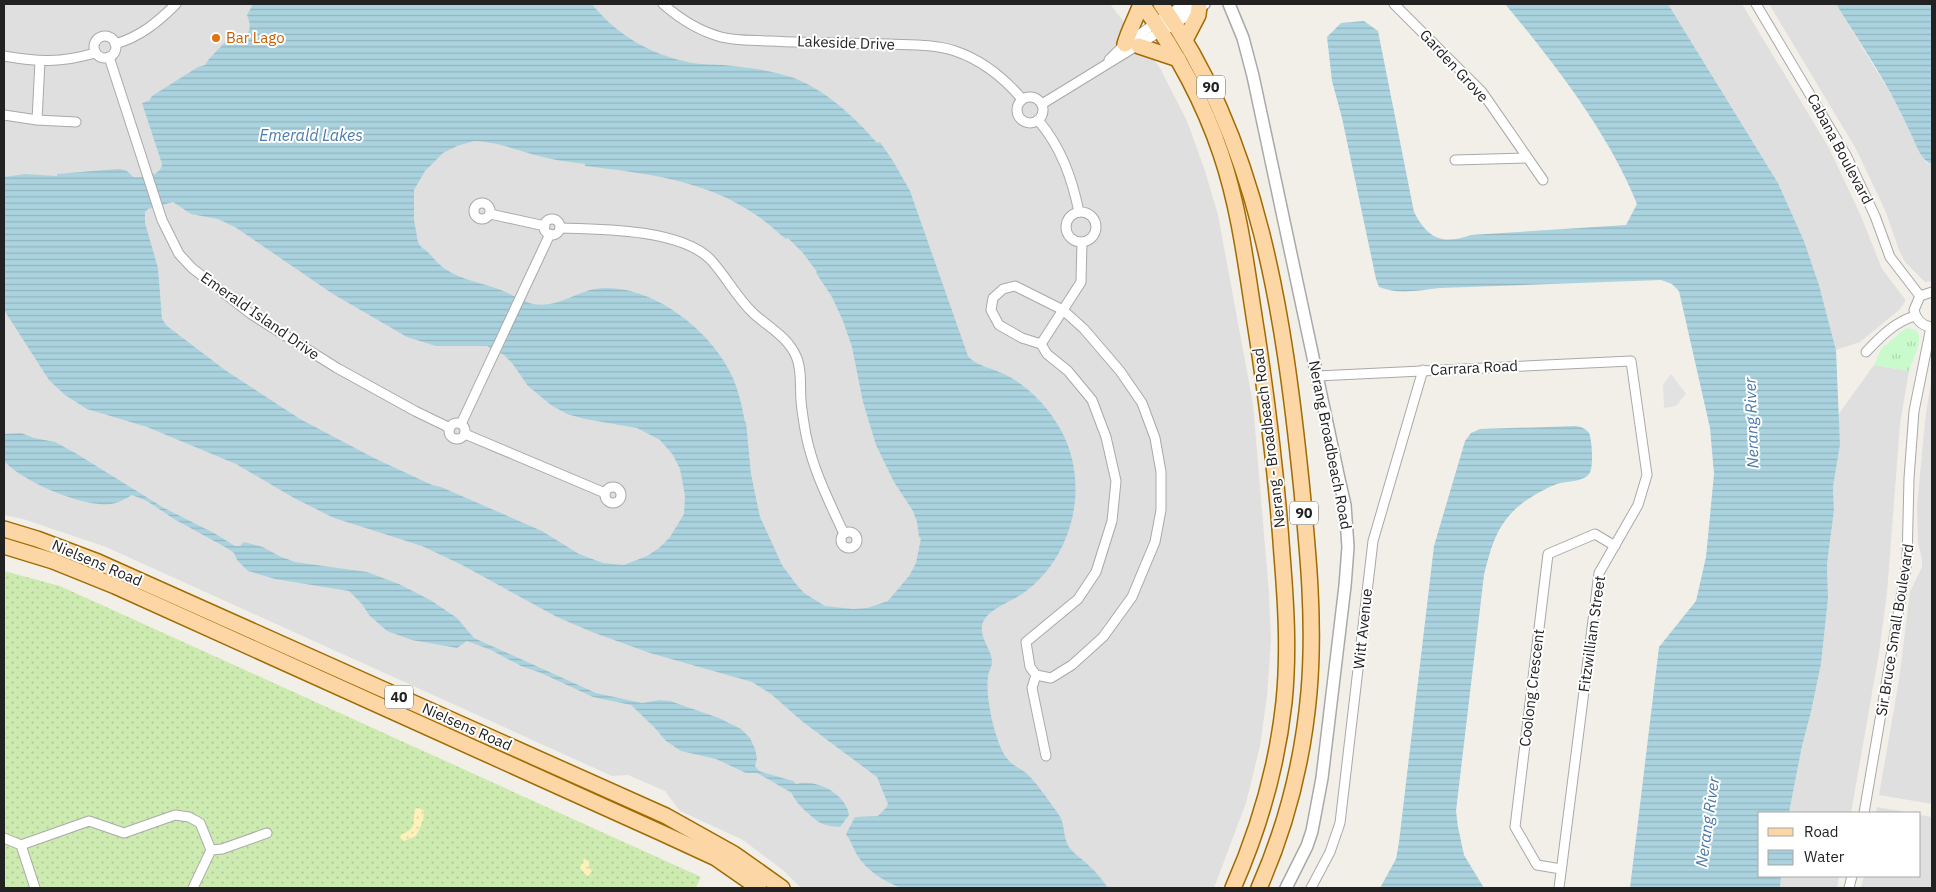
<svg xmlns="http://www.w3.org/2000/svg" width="1936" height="892" font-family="'IBM Plex Sans',sans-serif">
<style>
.residential{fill:#e0dfdf}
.grass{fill:url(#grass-dots)}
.sand{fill:url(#sand-dots)}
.park{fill:url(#park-tufts)}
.parking{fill:#e2e2e2}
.water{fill:url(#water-rules);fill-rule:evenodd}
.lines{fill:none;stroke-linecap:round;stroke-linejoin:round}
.minor-casing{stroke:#a9a9a9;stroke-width:11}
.tertiary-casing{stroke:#a9a9a9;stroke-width:14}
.primary-casing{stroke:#a06b00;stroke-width:18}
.minor{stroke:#fff;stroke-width:9}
.tertiary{stroke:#fff;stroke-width:11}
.primary{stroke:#fcd6a4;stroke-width:15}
.food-dot{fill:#e8710a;stroke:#fff;stroke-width:2}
.labels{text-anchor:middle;stroke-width:4;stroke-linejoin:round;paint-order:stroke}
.shield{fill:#fff;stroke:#646464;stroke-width:1}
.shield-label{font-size:14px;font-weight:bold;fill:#222}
.food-label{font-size:15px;fill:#c56008;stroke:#fff;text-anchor:start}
.street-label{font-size:15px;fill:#222;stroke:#fff}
.water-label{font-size:16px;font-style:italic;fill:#4a7aab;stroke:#fff}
</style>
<defs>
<pattern id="grass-dots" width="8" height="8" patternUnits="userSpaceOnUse" patternTransform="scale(1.25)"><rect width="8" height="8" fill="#cdebb0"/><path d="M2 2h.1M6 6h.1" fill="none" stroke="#b0c997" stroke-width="1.8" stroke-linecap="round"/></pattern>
<pattern id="sand-dots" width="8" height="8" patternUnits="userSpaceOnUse" patternTransform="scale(1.25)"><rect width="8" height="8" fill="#fff1ba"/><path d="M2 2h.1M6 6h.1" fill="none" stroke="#dacea0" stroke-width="1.8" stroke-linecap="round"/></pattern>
<pattern id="park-tufts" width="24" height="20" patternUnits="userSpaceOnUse" patternTransform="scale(1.25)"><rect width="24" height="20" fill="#c8facc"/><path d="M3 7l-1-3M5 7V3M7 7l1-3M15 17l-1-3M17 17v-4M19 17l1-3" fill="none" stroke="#acd6af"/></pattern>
<pattern id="water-rules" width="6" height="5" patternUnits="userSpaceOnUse" patternTransform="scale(1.25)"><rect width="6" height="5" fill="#aad3df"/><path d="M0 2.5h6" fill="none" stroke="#92b5bf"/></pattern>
</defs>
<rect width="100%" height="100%" fill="#f2efe9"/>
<g class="residential">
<path d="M4 4H1110L1160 68 1187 121 1205 171 1218 215 1253 404 1269 593 1271 640 1267 696 1260 746 1246 803 1214 888H801L784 871 743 840 680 811 665 791 628 775 612 776 106 547 23 519 4 515Z"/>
<path d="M1668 4H1742L1829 148 1861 216 1882 269 1905 299V302L1899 310 1860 342 1836 350 1819 285 1804 241 1778 183Z"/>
<path d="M1769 4H1836L1901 111 1920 153 1927 163 1932 164V281L1925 282 1905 262 1899 250 1885 210 1856 149Z"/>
<path d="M1874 365 1909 371 1900 424 1887 593 1879 653 1851 813H1789L1802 746 1811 712 1821 664 1828 599 1827 564 1834 511 1833 487 1840 445 1838 415Z"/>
<path d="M1932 375V804L1879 795 1899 680 1910 592 1922 567V559L1918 543 1917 507 1925 421Z"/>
<path d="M1877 807 1911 813H1876Z"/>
<path d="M1920 815 1932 817V888H1861L1864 876H1920Z"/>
<path d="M1781 876H1839L1837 888H1780Z"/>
</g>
<path class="grass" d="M4 571 60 586 701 877 696 888H4Z"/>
<g class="sand">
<path d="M416 808H419L424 811 423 821 416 836 404 841 400 838 401 835C403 833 406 833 408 831 417 827 412 815 416 808Z"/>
<path d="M584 859 589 861V868L592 871 588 876 586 875 580 868Z"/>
</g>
<path class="park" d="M1906 328 1916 330C1925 341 1912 359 1909 371L1874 365 1881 349Z"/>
<path class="parking" d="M1671 374 1686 394 1676 406 1664 408 1663 385Z"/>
<g class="water">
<path d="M253 4H592C615 34 652 55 688 62 699 65 711 64 723 65 745 67 769 70 791 77 823 88 854 116 877 143L880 142 893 161 910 191 968 356C976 366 992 368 1004 374 1029 386 1049 408 1062 432 1090 486 1073 556 1025 592 1012 602 984 610 982 626 980 639 992 650 992 662 992 667 988 672 988 677 985 696 995 742 1006 757 1011 765 1020 768 1026 773 1038 784 1048 800 1057 812 1066 823 1062 836 1069 847 1074 854 1080 857 1086 863 1094 870 1102 879 1108 888H901C884 881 867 871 857 855 853 848 851 841 846 834L855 817 878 816 886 808 888 804 877 777 803 722 771 694 752 682 650 653 592 632 557 617 462 565 422 546 334 518 294 498 236 464 147 427 87 409 65 395 49 380 4 310V177L25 174 57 176V174L117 169C125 169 128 171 133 177 143 178 161 176 162 164L142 103 149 101 152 96 198 67 205 65 209 59 227 40 240 41C250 34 252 27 247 15ZM474 141C500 142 518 151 543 157 558 161 572 162 585 164V166C644 173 706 180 756 215 767 222 776 231 786 239L788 238 803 253 817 272 816 273 832 297 843 321 852 347 863 402 876 445 894 482 913 511 917 522 919 537 921 538 916 563 909 576 888 601 867 608 853 609 825 606 804 593 796 584 782 565 760 517 751 474 746 422H745C742 407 739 391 732 376 712 332 656 287 605 288 579 288 559 309 533 304 522 301 511 294 501 290 483 283 462 280 445 269 436 263 429 251 421 247L418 242 414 220V190L425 171 443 153 457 146ZM173 202 191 214 218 219 235 227 333 294 407 337 436 346H487L504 355 512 363 528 386 551 405 567 414 585 419 637 428 660 440 673 455 680 469 685 496 684 514 670 537 659 548 647 556 624 565 603 563 579 554 542 531 441 487 432 485 374 458 300 419 225 370 167 326 162 319 158 268 145 223V212L148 209Z"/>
<path d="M1505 4H1668L1778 183 1804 241 1819 285 1836 350 1840 445 1833 487 1834 511 1827 564 1828 599 1821 664 1811 712 1802 746 1789 813H1760V876H1781L1780 888H1630L1659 647 1696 601 1706 557 1714 474 1710 428 1679 291 1672 284 1661 280 1440 288C1420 290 1399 295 1379 287L1376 279 1342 118 1332 81 1327 37 1341 23 1364 21 1378 31 1414 212C1428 239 1442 245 1471 235L1626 225 1637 204C1610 135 1553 61 1505 4Z"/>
<path d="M1836 4H1932V164C1921 161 1916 144 1911 134 1891 88 1862 46 1836 4Z"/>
<path d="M1576 426C1581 427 1585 428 1589 433 1592 439 1594 468 1589 474 1583 482 1566 481 1557 484 1548 487 1540 492 1533 496 1500 516 1493 539 1484 575L1456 811 1458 827 1464 855 1484 888H1380L1396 859 1399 842 1434 546 1465 441 1471 433 1480 429Z"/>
<path d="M21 433 34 438 55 442 77 454 164 508 214 533 235 546H240L244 542 263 547 279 556 295 562 367 572 399 584 432 601 457 618 474 638 596 693 642 703 660 700 670 701 719 718 741 729 750 738 755 749 757 758 755 766 759 771 793 781 796 784C815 778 846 793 849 815L840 827C835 827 828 826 823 824 815 821 793 801 792 793L757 773H746L716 759 681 751 666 741 654 727 631 705 593 697 541 673 521 666 491 650 467 641 457 648 412 640 387 631 369 615 362 604 349 591 275 579 248 571 237 560 234 553 225 547 174 519 147 501 132 495C125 499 119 503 111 504 83 508 22 481 4 461V434Z"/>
</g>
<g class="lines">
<g class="minor-casing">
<g id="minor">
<path d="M663 4C680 19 699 31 721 37 737 41 754 40 770 41 809 43 849 43 888 44 910 45 934 44 955 51 982 60 1004 78 1022 99"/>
<path d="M1394 4 1482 92 1543 180"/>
<path d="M1756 4 1846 155 1875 216 1890 257 1920 296"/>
<circle cx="105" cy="47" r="11"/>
<path d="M115 44C140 37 158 22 176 4"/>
<path d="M4 56C38 62 61 63 95 53"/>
<path d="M109 57 162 220 179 254 192 268 251 314 337 368 415 411 450 428"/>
<path d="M1109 60 1125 44 1156 23"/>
<circle cx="1030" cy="110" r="13"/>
<path d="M1042 104 1161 31"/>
<path d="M4 115 37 120 76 122"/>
<path d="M37 120 40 61"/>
<path d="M1038 120C1061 147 1072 178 1079 212"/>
<path d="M1455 160 1527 158"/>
<circle cx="482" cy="211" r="8"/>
<circle cx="1081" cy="227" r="15"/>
<path d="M490 214 545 226"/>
<circle cx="552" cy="227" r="8"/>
<path d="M560 228C601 229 679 229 710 259 726 276 736 297 753 313 768 327 787 336 796 356 802 369 800 386 801 401 802 412 804 424 806 435 813 470 829 501 844 534"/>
<path d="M1015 286 1063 310 1084 329 1120 371 1142 403 1155 438 1161 472V510L1155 542 1132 597 1103 637 1072 665 1051 678 1036 675 1030 667 1026 642 1078 599 1096 572 1112 521 1116 481 1106 437 1092 400 1068 371 1047 354 1041 344 1022 338 999 325 991 310 993 298 1003 289Z"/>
<path d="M1932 292 1920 296 1914 310C1916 320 1922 326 1932 327"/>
<path d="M1041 344 1081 282 1082 242"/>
<path d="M1866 352C1880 337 1896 321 1915 316"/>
<path d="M1317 376 1631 361 1647 475 1638 505 1599 573 1559 888"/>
<circle cx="457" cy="431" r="8"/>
<path d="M461 424 550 234"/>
<path d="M465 434 605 493"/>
<circle cx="613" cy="495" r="8"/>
<circle cx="849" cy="540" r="8"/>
<path d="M1036 675 1032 688 1046 756"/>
<path d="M1864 813 1907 562 1909 478 1914 411 1931 327"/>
<path d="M4 838 21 845 89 821 124 833 175 815 189 817 200 823 211 850"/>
<path d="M21 845 35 888"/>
<path d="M1561 869 1537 865 1515 827 1548 554 1595 534 1615 546"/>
<path d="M193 888 211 850 222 849 267 833"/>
<path d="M1311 888 1330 852 1340 823 1373 541 1423 370"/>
<path d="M1849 888 1852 876"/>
</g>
</g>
<g class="tertiary-casing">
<g id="tertiary">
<path d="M1229 4 1243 38 1253 76 1339 479 1345 505 1348 547 1345 586 1322 778 1312 831 1307 846 1286 888"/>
<path d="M1163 19 1187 4"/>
<path d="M1167 28 1204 4"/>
</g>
</g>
<g class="primary-casing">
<g id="primary">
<path d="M1142 4C1175 50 1203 100 1221 154 1241 213 1247 274 1257 335 1268 408 1277 481 1282 555 1286 604 1289 653 1284 702 1277 767 1259 829 1233 888"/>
<path d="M1161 4C1259 141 1284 317 1301 481 1308 551 1315 622 1309 692 1303 760 1286 827 1259 888"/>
<path d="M1185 40 1198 15 1199 7"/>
<path d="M1125 44C1129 30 1136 18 1141 4"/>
<path d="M1139 46 1178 59"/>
<path d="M4 529 37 539 98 562 666 816 734 854 782 888"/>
<path d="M4 546 53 561 115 586 664 834 716 858 759 888"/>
</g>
</g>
<use href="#minor" class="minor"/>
<use href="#tertiary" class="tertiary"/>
<use href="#primary" class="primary"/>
</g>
<circle class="food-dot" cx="216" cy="38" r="5"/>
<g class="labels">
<g class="shield">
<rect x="1197" y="75.5" width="28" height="23" rx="4"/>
<rect x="1290" y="501.5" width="28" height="23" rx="4"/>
<rect x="385" y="685.5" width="28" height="23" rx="4"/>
</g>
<g class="shield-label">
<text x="1211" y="92">90</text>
<text x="1304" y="518">90</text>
<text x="399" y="702">40</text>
</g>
<g class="food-label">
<text x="226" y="43">Bar Lago</text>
</g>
<g class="street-label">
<text transform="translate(846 43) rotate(2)" y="5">Lakeside Drive</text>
<text transform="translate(1454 66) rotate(47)" y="5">Garden Grove</text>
<text transform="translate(1840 149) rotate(62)" y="5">Cabana Boulevard</text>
<text transform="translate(260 316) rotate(35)" y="5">Emerald Island Drive</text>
<text transform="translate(1474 368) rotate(-3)" y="5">Carrara Road</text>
<text transform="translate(1269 438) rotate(-97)" y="5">Nerang - Broadbeach Road</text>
<text transform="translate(1330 445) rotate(79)" y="5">Nerang Broadbeach Road</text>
<text transform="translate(97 563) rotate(23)" y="5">Nielsens Road</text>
<text transform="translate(1363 629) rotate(-84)" y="5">Witt Avenue</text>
<text transform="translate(1895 630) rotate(-81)" y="5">Sir Bruce Small Boulevard</text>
<text transform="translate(1592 634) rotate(-82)" y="5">Fitzwilliam Street</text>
<text transform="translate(1532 688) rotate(-83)" y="5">Coolong Crescent</text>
<text transform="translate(467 727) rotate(24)" y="5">Nielsens Road</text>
</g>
<g class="water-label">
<text x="311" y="141">Emerald Lakes</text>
<text transform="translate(1751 423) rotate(-92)" y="6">Nerang River</text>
<text transform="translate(1707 822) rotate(-82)" y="6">Nerang River</text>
</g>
</g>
<rect width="1936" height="892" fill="none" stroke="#222222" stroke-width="10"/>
<rect x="1758" y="812" width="162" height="65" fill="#ffffff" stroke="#a7a7a7"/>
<rect x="1768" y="828" width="25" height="8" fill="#fcd6a4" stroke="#a7a7a7"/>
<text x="1804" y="837" font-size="15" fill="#222222">Road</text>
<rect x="1768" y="850" width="25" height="15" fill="url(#water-rules)" stroke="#a7a7a7"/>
<text x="1804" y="862" font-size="15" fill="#222222">Water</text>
</svg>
